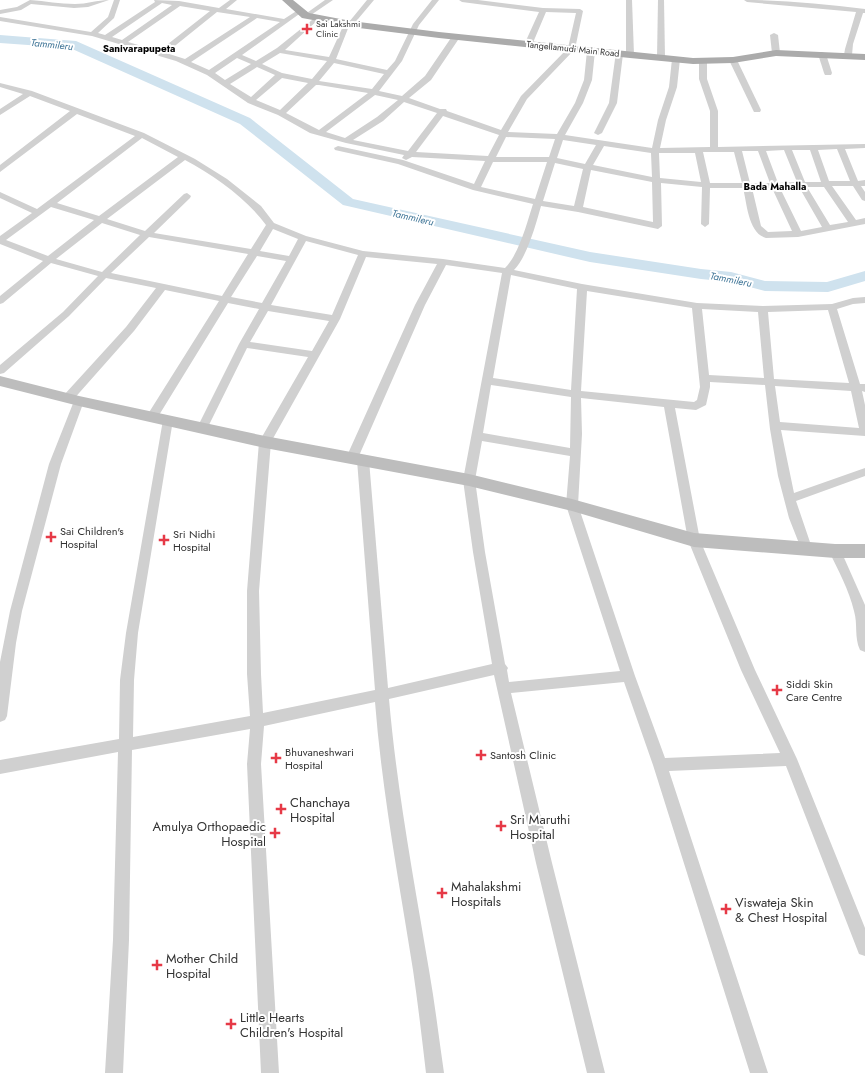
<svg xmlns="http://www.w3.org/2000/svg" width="865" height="1073" font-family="Jost,sans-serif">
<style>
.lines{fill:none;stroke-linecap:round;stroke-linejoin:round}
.river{fill:#cfe2ee;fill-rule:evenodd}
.minor{fill:#d0d0d0;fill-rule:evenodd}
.secondary{fill:#bdbdbd;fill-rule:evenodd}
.primary{fill:#ababab;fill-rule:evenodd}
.poi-dot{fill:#e63946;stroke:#fff;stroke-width:1.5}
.labels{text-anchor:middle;stroke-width:4;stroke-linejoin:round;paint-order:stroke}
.far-poi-label{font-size:9px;fill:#333;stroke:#fff;text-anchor:start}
.far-street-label{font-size:9px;fill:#333;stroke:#fff}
.far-water-label{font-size:10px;font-style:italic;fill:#3f7597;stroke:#fff}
.far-neighbourhood-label{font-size:10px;font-weight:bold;fill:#000;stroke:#fff}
.poi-label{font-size:11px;fill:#333;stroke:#fff;text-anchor:start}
.near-poi-label{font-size:13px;fill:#333;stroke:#fff;text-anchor:start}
</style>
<rect width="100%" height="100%" fill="#fff"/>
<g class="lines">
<path class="river" d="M0 35 76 41 250 118 353 199 590 252 701 269 731 272 765 281 827 282 865 271V281L828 292 765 291 731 282 701 279 590 262 343 205 240 124 70 48 0 43Z"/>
<g class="minor">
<path d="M30 0C45 1 60 4 75 4 87 4 97 0 109 0L88 7 74 8 31 4 21 10 0 14V10L17 7Z"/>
<path d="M114 0H120L114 18 98 33 105 35 155 2 154 0 179 1 219 8 230 0H237L226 9 284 19 298 10H302V12L242 55 256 61 277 48 317 16 319 17V19L285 50 329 57 345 22H349L367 0H374L353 25 349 26 336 59 387 70 395 61 413 24 432 0H439L419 25 402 61 379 91 402 96 425 76 453 35H459L460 37 431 80 409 98 440 109H446L447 111 501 130 521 96 568 48 576 13 546 12 532 45 528 47 524 45 539 12 462 2 459 0H478L543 8 580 9 583 11 575 49 527 99 508 132 557 134 575 103 584 80 587 51 591 49 595 51 592 80 583 103 565 135 652 148 658 120 669 87 672 59 676 57 680 59 677 87 666 120 660 148 710 147V111L699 79V61L703 59 707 61V79L718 111V147L865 144V148L845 149 858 181 865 180V186H861L865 192V201L862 200 853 186H832L856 220 865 218V224L798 237 766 238C748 233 747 203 743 188H710L709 224 705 227 701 224 702 187 661 183 662 226 658 229 578 212 541 206C536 224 527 257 514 270L582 284 697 303 763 306 832 304 853 298 865 297V303L853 304 837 309 860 384H865V392L862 391 865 405V436L781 430 794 493 865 468V476L796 501 812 548 810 551 806 553 802 551 789 518 778 476 770 429 765 385 710 382V387L706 405 696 410 675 408 700 540 755 670 797 759 865 928V956L859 954 786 766 669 771 768 1073H750L653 765 624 682 511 693 552 863 605 1073H587L536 863 494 675 389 699C397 791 414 880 429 970 435 1004 439 1039 444 1073H426C422 1039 418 1004 413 970 399 881 382 792 375 702L264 726 261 764 279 1073H261L247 764 250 729 132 750 129 940 123 1073H105L113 940 118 752 0 774V760L119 739 120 680 126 633 163 420 164 417H172L173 420 138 633 134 680 133 737 250 716 247 674V591L259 442 308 357 247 348 206 431H198L197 428 239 344 259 309 228 303 156 420H148L147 417 148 414 219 301 165 290 134 331 72 401H64L63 398 64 395 126 327 156 288 106 278 69 316 4 373 0 374V365L63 312 98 276 51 263 3 303 0 304V296L43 261 0 244V236L32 213 0 198V192L37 209 135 136 77 114 0 172V165L70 111 30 96 0 115V109L23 94 0 87V83L32 91 144 133 195 159 227 179 261 206 274 223 306 236 363 251 443 259 505 268C519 254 527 223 533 204L473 190 398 164 335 150 334 148 338 146 403 160 474 184 485 161 412 157 406 160 402 158 404 155 346 143 310 133 278 115 248 103 207 75 176 61 92 36 0 21V17L91 32 108 17ZM162 3 172 5 122 40 112 37ZM180 6 210 11 159 51 128 42ZM217 12 250 17 185 59 166 53ZM257 18 280 22 209 70 191 62ZM280 53 327 61 312 79 282 73 262 64ZM237 58 251 64 225 80 215 73ZM334 63 384 74 372 89 319 81ZM257 67 275 75 251 97 230 84ZM282 78 308 83 280 110 256 100ZM316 85H319L368 93 319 130 286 113ZM375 95 398 100 377 117 345 138 326 132ZM404 102 437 113 408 151 353 140 383 121ZM443 116 499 135 488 156 416 152ZM506 137 555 139 549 157H496ZM142 138 178 157 99 216 57 203ZM563 140 596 145 585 164 557 158ZM604 146 651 153 652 177 593 165ZM837 149 850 181H829L818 150ZM784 150 797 182 778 183 766 151ZM792 150H810L821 182H805ZM742 151H758L770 183H750ZM703 152H734L742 183H710ZM659 153H695L701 182 660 178ZM185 160C215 176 246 198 266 225L251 249 154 233 190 198 191 196 187 193 184 194 145 231 107 219ZM493 162H547L535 199 481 187ZM555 163 583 169 574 206 543 201ZM591 170 652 182 653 222 583 207ZM799 187 822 227 801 231 780 188ZM807 187H824L848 222 830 225ZM752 188H772L792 231 768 232 761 226ZM51 207 94 220 48 256 6 240ZM102 223 140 235 102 272 56 259ZM273 229 298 239 289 256 260 251ZM149 237 248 254 222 296 111 273ZM306 241 358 255 332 315 271 305ZM257 256 286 261 262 303 231 297ZM366 257 437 264 415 305 346 458 348 461H356L358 458 425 305 446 265 502 273 463 480 473 552 492 664 388 688 369 460 367 457H359L357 460 375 690 263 713 261 674 259 591 271 442 340 319ZM511 275 577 289 571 390 493 378ZM587 291 692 308 700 387 697 400 694 402 581 391ZM702 309 758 312 764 378 709 375ZM828 310 849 383 774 379 768 312ZM268 311 329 321 312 351 250 342ZM491 385 571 397 570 448 483 433ZM775 386 851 391 859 428 780 422ZM581 398 664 407 688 540 741 670 780 753 665 758 635 676 578 505 582 434ZM482 441 570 456 566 505 620 671 509 682 507 670 508 668 505 664 485 552 475 480Z"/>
<path d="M325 0H333L308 17H304V15Z"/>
<path d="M626 0H632L634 55 630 57 626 55Z"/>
<path d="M658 0H664L665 58 661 60 657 58Z"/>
<path d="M744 0C784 0 825 4 865 9V13H863L853 44 852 55 848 57 844 55 845 49 856 12 747 2Z"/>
<path d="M774 33 778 35 780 53 776 55 772 53 770 35Z"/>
<path d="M616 52H619L623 54 617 103 602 133 598 135 594 133 609 103Z"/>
<path d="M819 52H822L826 54 832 73 831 75H825L824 73 818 54Z"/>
<path d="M730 58H733L737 60 761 110 760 112H754L753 110 729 60Z"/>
<path d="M79 397 83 398 84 401 61 464 22 611 16 643 7 716 5 720 0 722V662L10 611 49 464 74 401 75 398Z"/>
<path d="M835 546 839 548 841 551 865 605V652L860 650C854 637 858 624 854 611 849 590 838 570 829 551L831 548Z"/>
</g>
<path class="secondary" d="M0 376 79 396 265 436 469 474 572 499 694 533 835 544H865V558H835L694 547 572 511 469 486 265 448 79 406 0 386Z"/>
<path class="primary" d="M282 0H293L309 13 351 21 439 32 693 58 733 57 776 50 865 54V60L776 56 733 63 693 64 630 58 439 38 351 27 302 18Z"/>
</g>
<g class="poi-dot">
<path d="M305 23h4v4h4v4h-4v4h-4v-4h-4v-4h4z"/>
<path d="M49 531h4v4h4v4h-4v4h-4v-4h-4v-4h4z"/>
<path d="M162 534h4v4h4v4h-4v4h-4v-4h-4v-4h4z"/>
<path d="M775 684h4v4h4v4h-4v4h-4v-4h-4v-4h4z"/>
<path d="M479 749h4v4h4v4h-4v4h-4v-4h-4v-4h4z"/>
<path d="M274 752h4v4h4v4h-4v4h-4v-4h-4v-4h4z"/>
<path d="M279 803h4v4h4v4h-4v4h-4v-4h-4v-4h4z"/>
<path d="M499 820h4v4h4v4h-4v4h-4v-4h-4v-4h4z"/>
<path d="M273 827h4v4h4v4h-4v4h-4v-4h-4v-4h4z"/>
<path d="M440 887h4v4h4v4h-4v4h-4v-4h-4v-4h4z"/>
<path d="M724 903h4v4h4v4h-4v4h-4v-4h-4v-4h4z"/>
<path d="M155 959h4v4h4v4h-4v4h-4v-4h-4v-4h4z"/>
<path d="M229 1018h4v4h4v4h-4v4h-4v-4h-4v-4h4z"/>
</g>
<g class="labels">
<g class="far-poi-label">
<text x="316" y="27">Sai Lakshmi<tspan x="316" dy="10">Clinic</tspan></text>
</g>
<g class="far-street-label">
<text transform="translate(573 49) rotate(6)" y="3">Tangellamudi Main Road</text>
</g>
<g class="far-water-label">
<text transform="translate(52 44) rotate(6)" y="4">Tammileru</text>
<text transform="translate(413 217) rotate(13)" y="4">Tammileru</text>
<text transform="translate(731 279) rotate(11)" y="4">Tammileru</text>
</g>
<g class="far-neighbourhood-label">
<text x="139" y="52">Sanivarapupeta</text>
<text x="775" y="190">Bada Mahalla</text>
</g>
<g class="poi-label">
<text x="60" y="535">Sai Children's<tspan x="60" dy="13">Hospital</tspan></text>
<text x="173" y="538">Sri Nidhi<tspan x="173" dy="13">Hospital</tspan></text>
<text x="786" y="688">Siddi Skin<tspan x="786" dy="13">Care Centre</tspan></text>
<text x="285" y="756">Bhuvaneshwari<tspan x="285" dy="13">Hospital</tspan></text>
<text x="490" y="759">Santosh Clinic</text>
</g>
<g class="near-poi-label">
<text x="290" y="807">Chanchaya<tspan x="290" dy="15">Hospital</tspan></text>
<text x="510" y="824">Sri Maruthi<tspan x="510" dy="15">Hospital</tspan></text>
<text x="266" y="831" text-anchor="end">Amulya Orthopaedic<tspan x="266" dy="15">Hospital</tspan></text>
<text x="451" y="891">Mahalakshmi<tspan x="451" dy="15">Hospitals</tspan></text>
<text x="735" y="907">Viswateja Skin<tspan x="735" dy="15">&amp; Chest Hospital</tspan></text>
<text x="166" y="963">Mother Child<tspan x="166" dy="15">Hospital</tspan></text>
<text x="240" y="1022">Little Hearts<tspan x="240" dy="15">Children's Hospital</tspan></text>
</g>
</g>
</svg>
